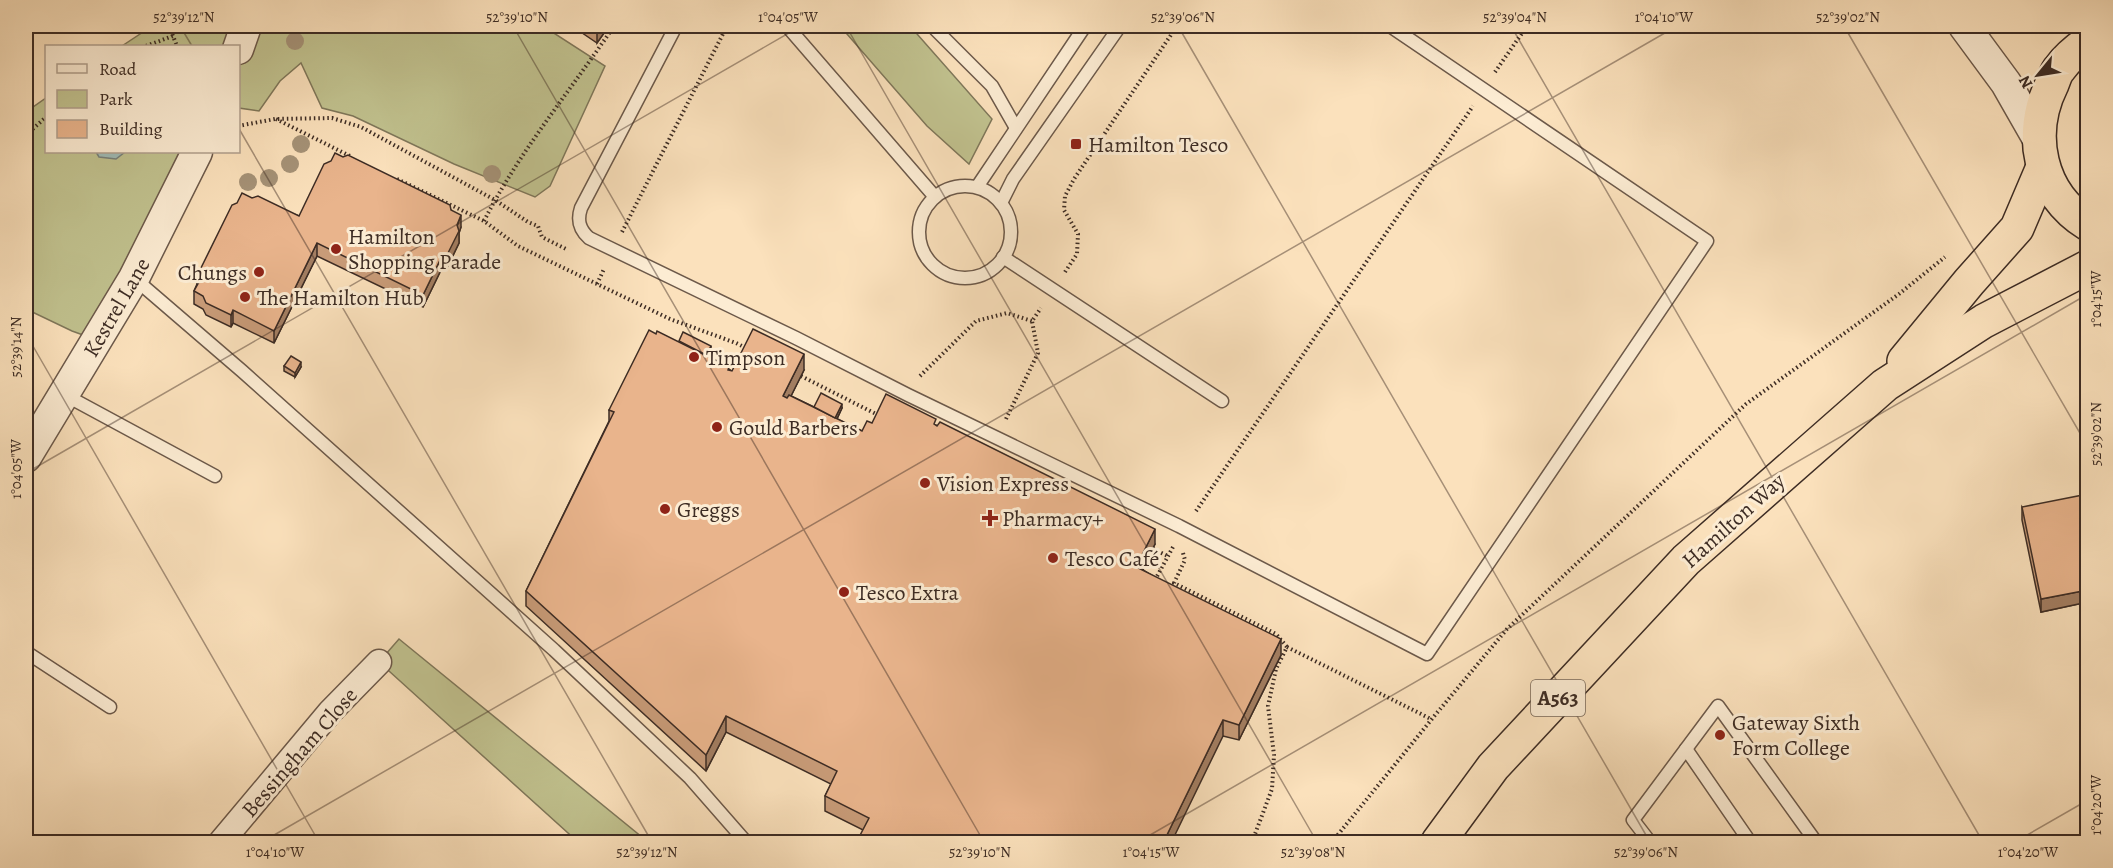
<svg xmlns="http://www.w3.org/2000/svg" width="2113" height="868" font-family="Alegreya,serif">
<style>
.green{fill:#c1c28f;stroke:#7f775a;stroke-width:1.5}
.water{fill:#a0bcb6;stroke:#78827c;stroke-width:1.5}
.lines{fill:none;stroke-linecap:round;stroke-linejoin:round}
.service-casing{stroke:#6c594a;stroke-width:15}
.minor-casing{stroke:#6c594a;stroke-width:27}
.tertiary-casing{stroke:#6c594a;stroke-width:33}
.trunk-casing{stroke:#3d2c24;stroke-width:36}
.path{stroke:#3d2c24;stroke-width:4;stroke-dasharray:1.5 3;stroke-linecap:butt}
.service{stroke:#fcecd3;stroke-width:12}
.minor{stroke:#fcecd3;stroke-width:24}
.tertiary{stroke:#fcecd3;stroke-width:30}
.trunk{stroke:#fbe1bc;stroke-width:33}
.tree{fill:#a59277}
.wall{fill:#c89b78;stroke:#3d2c24;stroke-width:1.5}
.shaded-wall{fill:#a37e62;stroke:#3d2c24;stroke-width:1.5}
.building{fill:#e9b48c;stroke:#3d2c24;stroke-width:1.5}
.ticks{fill:none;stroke:#3d2c24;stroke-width:1.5;stroke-opacity:0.45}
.poi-dot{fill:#8f2418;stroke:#fcecd3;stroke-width:2}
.labels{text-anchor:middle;stroke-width:6;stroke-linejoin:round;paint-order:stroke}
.shield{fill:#fcecd3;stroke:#766658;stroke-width:1.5}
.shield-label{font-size:21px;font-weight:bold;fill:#3d2c24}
.poi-label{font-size:22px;fill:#3d2c24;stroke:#fcecd3;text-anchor:start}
.street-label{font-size:22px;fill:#3d2c24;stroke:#fcecd3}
.neatline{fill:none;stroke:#3d2c24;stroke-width:2}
.ticks-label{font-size:15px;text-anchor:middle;fill:#3d2c24}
</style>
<rect width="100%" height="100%" fill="#fbe1bc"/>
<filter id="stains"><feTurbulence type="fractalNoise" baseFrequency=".00333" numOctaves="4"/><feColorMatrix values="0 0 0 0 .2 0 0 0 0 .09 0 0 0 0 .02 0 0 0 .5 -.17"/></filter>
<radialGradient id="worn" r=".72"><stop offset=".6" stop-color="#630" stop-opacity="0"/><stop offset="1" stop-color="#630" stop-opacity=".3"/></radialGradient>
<g class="green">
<path d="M140 26H543L605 66 550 186 535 197 454 164 353 116 322 108 301 63 280 81 259 111 239 108 238 46H122L143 32Z"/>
<path d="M840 26H910L992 119 969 164 927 126Z"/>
<path d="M46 98V152H195L97 340 72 331 26 309V112Z"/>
<path d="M399 639 648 842H578L379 662Z"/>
</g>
<path class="water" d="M96 152H125L116 159 99 157Z"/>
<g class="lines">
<g class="service-casing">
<g id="service">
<path d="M676 26 581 208C577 220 579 229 589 238L796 338 908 395 1179 526 1427 654 1707 241 1390 26"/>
<path d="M787 26 935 197"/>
<path d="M932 26 992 86 1016 128"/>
<circle cx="965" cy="232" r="46"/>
<path d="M977 187 1085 26"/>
<path d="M1001 203 1013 179 1120 26"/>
<path d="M1003 257 1222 401"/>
<path d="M135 279 242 371 554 650 690 778 746 842"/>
<path d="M65 395 215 476"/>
<path d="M26 652 110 707"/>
<path d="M1686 749 1750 842"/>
<path d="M1650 842 1633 820 1718 706 1816 842"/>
</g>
</g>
<g class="minor-casing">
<path id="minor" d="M221 842 330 712 379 662"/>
</g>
<g class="tertiary-casing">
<g id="tertiary">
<path d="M1964 26 2006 83 2038 139"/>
<path d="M238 49 246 26"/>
<path d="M26 457 134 278 197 152"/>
</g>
</g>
<g class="trunk-casing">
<g id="trunk">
<path d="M2088 42C2078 49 2067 58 2060 68 2056 72 2054 79 2052 84 2027 134 2039 194 2088 224"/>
<path d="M1904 361 1969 282 2017 228 2043 167"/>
<path d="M1438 842 1493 767 1686 560 1885 385 1984 321 2088 267"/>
</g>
</g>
<g class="path">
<path d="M169 26 173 36"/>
<path d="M146 46 173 36 177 46"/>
<path d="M1495 72 1527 26"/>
<path d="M276 119 352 157"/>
<path d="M238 126 275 119 332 118 361 127 495 200 528 222 538 226 542 237 568 250"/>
<path d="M26 135 46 117"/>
<path d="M397 179 484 221 518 246 597 284 670 319 736 343 748 349"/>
<path d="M484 221C519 152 571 90 614 26"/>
<path d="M622 232 727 26"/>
<path d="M1065 272 1077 254 1078 234 1064 210 1065 196 1074 179 1177 26"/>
<path d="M597 284 604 269"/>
<path d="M801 376 880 416"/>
<path d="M920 376 976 321 1007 313 1032 321"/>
<path d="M1006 419 1038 353 1032 321 1041 308"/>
<path d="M1196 511 1473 106"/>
<path d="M1153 549 1168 556"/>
<path d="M1183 553 1185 560 1174 583 1276 634 1287 647"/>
<path d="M1155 580 1173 547"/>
<path d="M1287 647 1431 719"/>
<path d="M1252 842 1272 789 1274 755 1268 706 1276 669 1287 647"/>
<path d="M1332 842 1436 714 1507 629 1746 404 1899 294 1945 257"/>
</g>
<use href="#service" class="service"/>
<use href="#minor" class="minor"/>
<use href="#tertiary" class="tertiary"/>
<use href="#trunk" class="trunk"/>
</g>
<g class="tree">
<circle cx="295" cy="41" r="9"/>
<circle cx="301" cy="144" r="9"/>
<circle cx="290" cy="164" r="9"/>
<circle cx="492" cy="174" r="9"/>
<circle cx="269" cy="178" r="9"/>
<circle cx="248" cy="182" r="9"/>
</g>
<g class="wall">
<path d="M572 26H609L597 43Z"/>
<path d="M252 198 299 216 451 210 461 227 459 233V243L447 268 443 266 423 307 317 256 274 343 233 323 231 327 206 315 203 309 194 304V291L197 284V276Z"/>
<path d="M711 357 732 371 804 370 791 396 814 407 842 408 837 419 862 431 872 423 936 425 1155 544 1143 570 1281 655 1239 740 1223 736 863 830 825 811V796L831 784 726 732 706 771 526 606V591L609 421V410Z"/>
<path d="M284 366 301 367 295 377 284 371Z"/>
<path d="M2022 507 2088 602 2041 612 2022 520Z"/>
<path d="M2088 602V633L2083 612V603Z"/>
</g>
<g class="shaded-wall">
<path d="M599 26H609L597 43V27Z"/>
<path d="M461 215V227L459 233V243L447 268V255Z"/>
<path d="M317 243V256L274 343V331Z"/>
<path d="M443 254V266L423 307V295Z"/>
<path d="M233 310V323L231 327V315Z"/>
<path d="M711 346V358L706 357Z"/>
<path d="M804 354V370L783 412V396Z"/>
<path d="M301 362V367L295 377V373Z"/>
<path d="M842 404V408L833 427V422Z"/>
<path d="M1155 529V544L1140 574V559Z"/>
<path d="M1132 555V571L1128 563Z"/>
<path d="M2088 590V602L2041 612V599Z"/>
<path d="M1281 639V655L1239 740V725Z"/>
<path d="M726 716V732L706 771V755Z"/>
<path d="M1223 720V736L1171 843H1163Z"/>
</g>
<g class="building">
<path d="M335 153 343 157 348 155 450 205 451 210 461 215 457 225 459 231 447 255 443 254 423 295 317 243 274 331 233 310 231 315 206 303 203 296 194 291 199 282 197 276 232 205 237 203 242 193 252 198 258 196 299 216 324 164 331 161Z"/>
<path d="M753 329 804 354 783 396 787 398 789 395 862 431 867 421 872 423 886 394 936 419 934 424 937 426 940 422 1155 529 1140 559 1132 555 1128 563 1281 639 1239 725 1223 720 1163 843H856L869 818 825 796 837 771 726 716 706 755 526 591 614 412 609 410 649 330 656 334 657 331 729 367 728 370 732 371Z"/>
<path d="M683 332 711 346 706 355 679 341Z"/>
<path d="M291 356 301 362 295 373 284 366Z"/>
<path d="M821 393 842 404 835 418 814 407Z"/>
<path d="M2088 494V590L2041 599 2022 507Z"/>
<path d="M2088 602V625L2083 603Z"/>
</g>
<path class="ticks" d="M180 26 192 46M513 26 984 842M846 26 1317 842M1178 26 1650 842M1511 26 1983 842M1844 26 2088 447M238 127 652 842M26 334 319 842M26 473 801 26M262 842 1677 26M1138 842 2088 294M2015 842 2088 800"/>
<g class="poi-dot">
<rect x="1070" y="138" width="12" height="12" rx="3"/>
<circle cx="336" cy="249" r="6"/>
<circle cx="259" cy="272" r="6"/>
<circle cx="245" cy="297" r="6"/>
<circle cx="694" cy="357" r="6"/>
<circle cx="717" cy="427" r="6"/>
<circle cx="925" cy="483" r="6"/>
<circle cx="665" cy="509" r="6"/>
<path d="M987 509h6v6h6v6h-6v6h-6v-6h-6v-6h6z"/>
<circle cx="1053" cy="558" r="6"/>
<circle cx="844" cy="592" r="6"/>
<circle cx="1720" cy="735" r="6"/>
</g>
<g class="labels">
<rect class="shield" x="1531" y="680" width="54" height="36" rx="4.5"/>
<g class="shield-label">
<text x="1558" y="705">A563</text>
</g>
<g class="poi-label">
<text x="1088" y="152">Hamilton Tesco</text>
<text x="348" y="244">Hamilton<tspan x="348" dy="25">Shopping Parade</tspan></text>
<text x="247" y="280" text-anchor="end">Chungs</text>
<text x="257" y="305">The Hamilton Hub</text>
<text x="706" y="365">Timpson</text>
<text x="729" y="435">Gould Barbers</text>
<text x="937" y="491">Vision Express</text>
<text x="677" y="517">Greggs</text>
<text x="1002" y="526">Pharmacy+</text>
<text x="1065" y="566">Tesco Café</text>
<text x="856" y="600">Tesco Extra</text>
<text x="1732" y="730">Gateway Sixth<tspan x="1732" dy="25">Form College</tspan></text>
</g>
<g class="street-label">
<text transform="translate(116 307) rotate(-60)" y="8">Kestrel Lane</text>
<text transform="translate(1733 520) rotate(-42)" y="8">Hamilton Way</text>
<text transform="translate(299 752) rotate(-49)" y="8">Bessingham Close</text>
</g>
</g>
<rect width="2113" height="868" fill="none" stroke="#fbe1bc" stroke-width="66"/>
<rect x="45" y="45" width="195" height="108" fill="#fcecd3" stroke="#b09f8d" stroke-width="1.5"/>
<rect x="57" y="64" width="30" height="9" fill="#fcecd3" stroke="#b09f8d" stroke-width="1.5"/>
<text x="99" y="75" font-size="18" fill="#3d2c24">Road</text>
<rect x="57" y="90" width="30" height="18" fill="#c1c28f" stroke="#b09f8d" stroke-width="1.5"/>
<text x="99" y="105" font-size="18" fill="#3d2c24">Park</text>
<rect x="57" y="120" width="30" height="18" fill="#e9b48c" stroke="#b09f8d" stroke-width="1.5"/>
<text x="99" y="135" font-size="18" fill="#3d2c24">Building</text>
<g transform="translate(2038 75) rotate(240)" stroke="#fcecd3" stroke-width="4.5" paint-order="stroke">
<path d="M0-4.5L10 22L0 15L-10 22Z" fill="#3d2c24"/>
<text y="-9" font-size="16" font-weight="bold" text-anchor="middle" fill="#3d2c24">N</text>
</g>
<rect x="33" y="33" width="2047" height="802" class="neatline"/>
<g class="ticks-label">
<text x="184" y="22">52°39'12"N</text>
<text x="517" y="22">52°39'10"N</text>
<text x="788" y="22">1°04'05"W</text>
<text x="1183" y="22">52°39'06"N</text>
<text x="1515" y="22">52°39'04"N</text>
<text x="1664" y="22">1°04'10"W</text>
<text x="1848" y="22">52°39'02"N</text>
<text transform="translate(2096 299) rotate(-90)" y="5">1°04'15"W</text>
<text transform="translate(16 347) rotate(-90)" y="5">52°39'14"N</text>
<text transform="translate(2096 434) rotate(-90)" y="5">52°39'02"N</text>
<text transform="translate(16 469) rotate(-90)" y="5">1°04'05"W</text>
<text transform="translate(2096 805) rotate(-90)" y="5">1°04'20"W</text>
<text x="275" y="857">1°04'10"W</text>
<text x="647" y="857">52°39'12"N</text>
<text x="980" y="857">52°39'10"N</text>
<text x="1151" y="857">1°04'15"W</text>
<text x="1313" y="857">52°39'08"N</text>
<text x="1646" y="857">52°39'06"N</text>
<text x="2028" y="857">1°04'20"W</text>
</g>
<rect width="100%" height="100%" filter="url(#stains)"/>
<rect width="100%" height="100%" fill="url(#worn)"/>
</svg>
